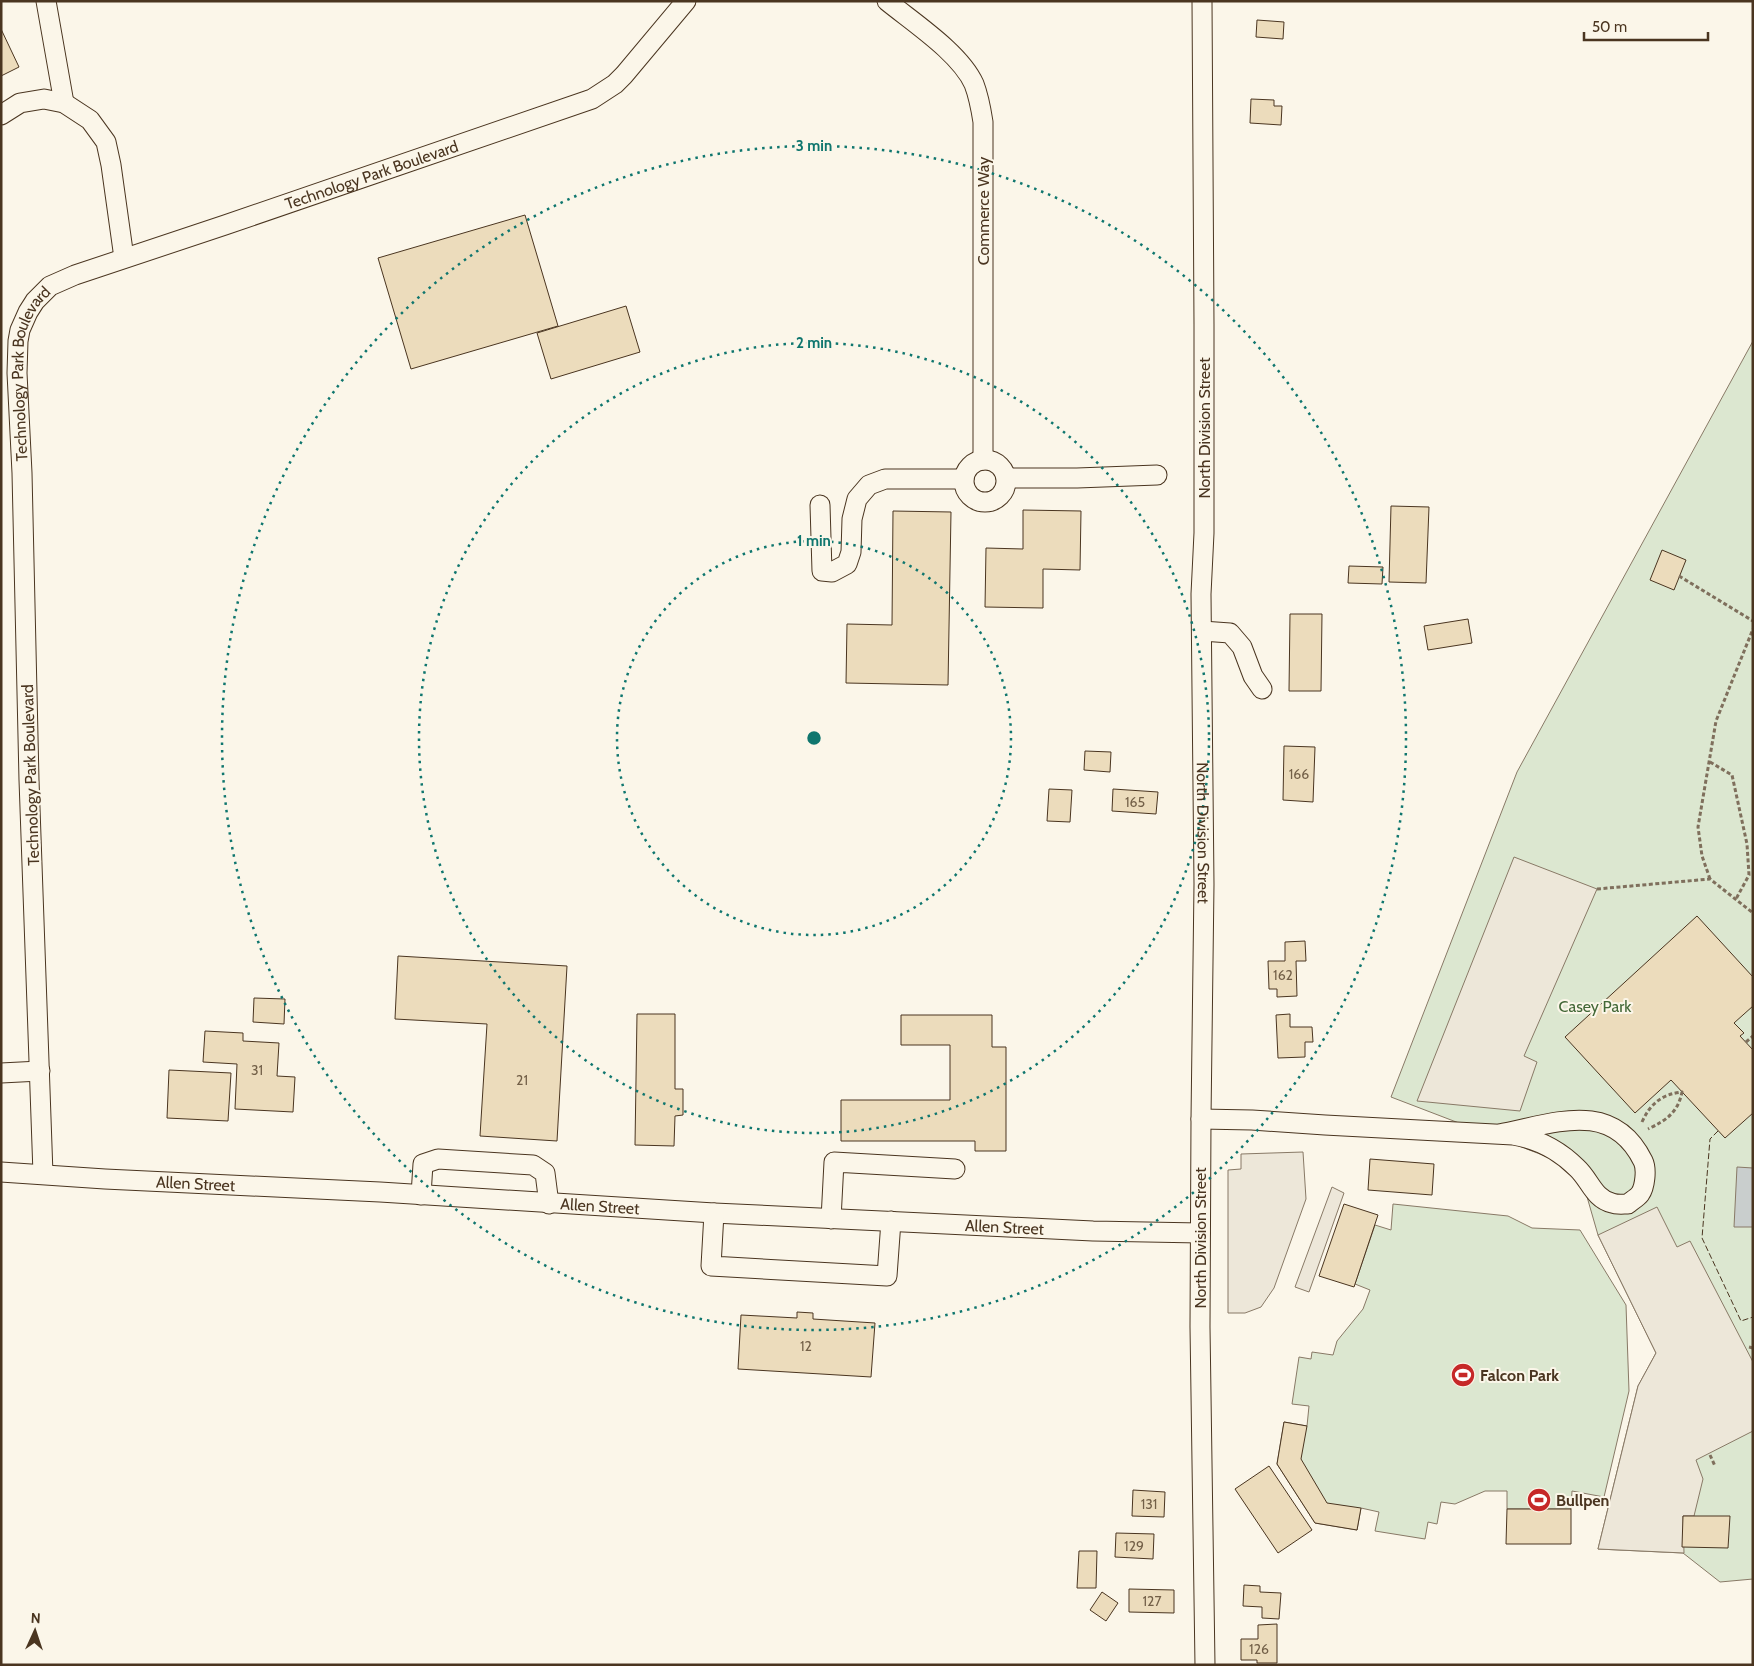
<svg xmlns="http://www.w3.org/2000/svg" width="1754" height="1666" font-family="Cabin,sans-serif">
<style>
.green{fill:#dce7d0;stroke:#887966}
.parking{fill:#ede7d9;stroke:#887966}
.water{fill:#c9cecd;stroke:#887966}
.building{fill:#ecdcbc;stroke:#4a3520}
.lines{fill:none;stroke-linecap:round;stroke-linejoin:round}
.minor-casing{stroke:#4a3520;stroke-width:21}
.path{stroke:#7f6f5c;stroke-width:3;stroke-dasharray:4 2.5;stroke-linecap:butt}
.minor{stroke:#fbf6e9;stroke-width:19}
.fence{stroke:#4a3520;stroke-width:1;stroke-dasharray:6 2.5;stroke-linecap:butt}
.ring{fill:none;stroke:#0f766e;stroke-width:2.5;stroke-dasharray:2.5 5}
.labels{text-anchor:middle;stroke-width:4;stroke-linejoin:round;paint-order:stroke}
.number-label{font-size:14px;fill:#725f47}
.street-label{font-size:16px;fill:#4a3520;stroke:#fbf6e9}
.park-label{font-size:16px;fill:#436837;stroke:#fbf6e9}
.poi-label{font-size:16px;font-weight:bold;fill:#4a3520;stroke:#fbf6e9;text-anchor:start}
.centre{fill:#0f766e;stroke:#fbf6e9;stroke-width:2.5}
.ring-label{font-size:15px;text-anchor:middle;font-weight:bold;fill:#0f766e;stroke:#fbf6e9;stroke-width:4;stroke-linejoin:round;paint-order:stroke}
</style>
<rect width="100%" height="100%" fill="#fbf6e9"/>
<g class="green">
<path d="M1753 341V1579L1720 1582 1683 1553 1598 1549 1638 1386 1656 1353 1598 1235 1579 1169 1391 1097 1517 772Z"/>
<path d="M1393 1204 1508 1216 1532 1228 1580 1230 1626 1305 1629 1391 1604 1497 1572 1491 1571 1509H1507V1491H1485L1455 1504 1441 1502 1437 1524 1428 1522 1425 1539 1375 1531 1379 1512 1361 1508 1357 1530 1315 1523 1277 1464 1284 1422 1307 1426 1309 1406 1292 1404 1299 1357 1311 1359 1312 1352 1333 1355 1337 1341 1363 1309 1370 1290 1355 1284 1375 1225 1391 1230Z"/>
</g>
<g class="parking">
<path d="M1514 857 1597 889 1524 1056 1537 1062 1520 1111 1417 1101Z"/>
<path d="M1303 1152 1306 1199 1274 1288 1261 1307 1245 1313H1228V1170L1241 1169V1154Z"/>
<path d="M1332 1187 1344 1193 1309 1292 1295 1287Z"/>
<path d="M1657 1207 1677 1247 1690 1241 1753 1362V1431L1696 1460 1703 1479 1694 1516H1683L1684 1553 1598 1549 1638 1386 1656 1353 1598 1235Z"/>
</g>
<path class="water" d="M1737 1167 1753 1168V1227H1734Z"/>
<g class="building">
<path d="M1257 20 1284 22 1283 39 1256 37Z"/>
<path d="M1 29 19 67 1 76Z"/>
<path d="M1251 99 1274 100V106H1282L1281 125 1250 123Z"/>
<path d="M525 215 558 326 411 369 378 258Z"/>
<path d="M626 306 640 352 551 379 537 333Z"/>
<path d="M1391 506 1429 507 1426 583 1389 582Z"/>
<path d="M1023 510 1081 511 1080 570 1043 569V608L985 607 986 548 1023 549Z"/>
<path d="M893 511 951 512 948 685 846 683 847 624 892 625Z"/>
<path d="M1662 550 1686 560 1674 590 1650 580Z"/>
<path d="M1349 566 1383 567 1382 584 1348 583Z"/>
<path d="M1290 614H1322L1321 691H1289Z"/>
<path d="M1468 619 1472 643 1428 650 1424 626Z"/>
<path d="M1284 746 1315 747 1313 802 1283 800Z"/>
<path d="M1085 751 1111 752 1110 772 1084 770Z"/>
<path d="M1049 789 1072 790 1070 822 1047 821Z"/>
<path d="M1113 789 1158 792 1156 814 1112 811Z"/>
<path d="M1697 916 1753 977V1006L1734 1023 1744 1033 1740 1036 1753 1050V1113L1725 1138 1671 1080 1635 1113 1565 1037Z"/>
<path d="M1305 941 1306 961H1296L1297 996 1277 997V989H1269L1268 961H1285V942Z"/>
<path d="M398 956 567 966 557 1141 480 1136 487 1024 395 1019Z"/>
<path d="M254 998 285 999 284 1024 253 1022Z"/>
<path d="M637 1014H675V1089H683V1115L675 1116 674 1146 635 1145Z"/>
<path d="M1290 1014V1027H1312L1313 1042H1305V1057L1278 1058 1276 1015Z"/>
<path d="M901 1015H992V1047H1006V1151H975V1141H841V1100H950V1045H901Z"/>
<path d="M205 1031 243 1033V1041L279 1043 277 1076 295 1077 293 1112 235 1109 237 1064 203 1062Z"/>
<path d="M169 1070 231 1073 228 1121 167 1118Z"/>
<path d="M1370 1159 1434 1164 1432 1195 1368 1190Z"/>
<path d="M1344 1204 1378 1215 1354 1287 1319 1276Z"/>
<path d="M797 1312 813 1313V1319L875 1323 871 1377 738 1369 741 1315 797 1318Z"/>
<path d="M1284 1422 1307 1426 1301 1459 1327 1503 1361 1508 1357 1530 1315 1523 1277 1464Z"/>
<path d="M1269 1466 1312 1530 1278 1553 1235 1489Z"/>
<path d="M1133 1490 1165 1492 1164 1517 1132 1516Z"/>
<path d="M1507 1509H1571V1544H1506Z"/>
<path d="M1683 1516H1730L1728 1548 1682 1547Z"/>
<path d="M1116 1533 1154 1534 1153 1559 1115 1557Z"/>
<path d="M1079 1551H1097L1096 1588H1077Z"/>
<path d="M1244 1585 1260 1586V1592L1281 1593 1279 1619 1262 1618V1607L1243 1606Z"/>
<path d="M1129 1589 1174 1590V1613L1129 1612Z"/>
<path d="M1102 1592 1118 1603 1106 1621 1090 1610Z"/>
<path d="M1277 1624V1663H1257V1660H1241V1639H1258V1625Z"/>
</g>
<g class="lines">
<g class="minor-casing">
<g id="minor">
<path d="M46 1 64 103"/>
<path d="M887 1C914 23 960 53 974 84 979 97 981 109 983 122V460"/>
<path id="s1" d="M1202 1 1204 324V533L1201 594 1204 884 1201 1119 1200 1327 1205 1665"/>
<path d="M1 115 20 103 44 99 64 103 90 120 106 142 111 165 124 258"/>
<circle cx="985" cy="481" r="21"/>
<path d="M1006 478H1077L1157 475"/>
<path d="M820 505 822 571 832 572 847 564 851 552 852 519 857 499 869 485 885 479H964"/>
<path d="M1202 631 1230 633 1242 647 1253 676 1262 689"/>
<path d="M1 1073 40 1071"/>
<path d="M1201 1119 1252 1120 1325 1125 1513 1135C1538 1139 1559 1150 1577 1168 1590 1180 1594 1199 1612 1203 1617 1205 1623 1204 1628 1204 1631 1201 1637 1198 1640 1194 1645 1187 1647 1169 1643 1161 1612 1098 1553 1124 1499 1134"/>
<path id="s2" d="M1 1172 105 1179 380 1192 714 1213 1093 1231 1200 1233"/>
<path id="s3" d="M43 1174 29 780 22 473 17 373 18 341 20 330 28 312 35 301 50 286 75 275 225 225 592 99 615 84 624 75 686 1"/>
<path d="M421 1195 423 1164 438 1159 533 1165 545 1173 549 1204"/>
<path d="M714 1213 711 1266 887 1276 891 1221"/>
<path d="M831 1219 834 1162 955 1169"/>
</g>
</g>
<g class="path">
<path d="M1679 576 1753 621"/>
<path d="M1710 762 1732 775 1747 844 1749 875 1736 899"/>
<path d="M1710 879 1702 856 1698 827 1716 721 1753 629"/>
<path d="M1597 889 1710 879 1753 913"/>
<path d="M1746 1042 1753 1036"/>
<path d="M1642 1122C1650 1104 1662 1094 1682 1092 1678 1112 1667 1120 1648 1129"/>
<path d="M1749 1347 1753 1348"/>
<path d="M1710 1455 1715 1466"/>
</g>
<use href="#minor" class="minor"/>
<path class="fence" d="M1718 1131 1710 1139 1702 1238 1741 1321 1753 1317"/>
</g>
<g class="ring">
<circle cx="814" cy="738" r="197"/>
<circle cx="814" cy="738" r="395"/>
<circle cx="814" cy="738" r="592"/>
</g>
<defs>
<g id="stadium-disc" transform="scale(1.25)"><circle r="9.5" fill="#c62828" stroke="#fbf6e9"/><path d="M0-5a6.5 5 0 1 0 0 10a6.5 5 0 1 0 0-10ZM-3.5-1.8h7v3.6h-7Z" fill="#fff"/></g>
</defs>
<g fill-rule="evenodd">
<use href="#stadium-disc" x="1463" y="1375"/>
<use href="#stadium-disc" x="1539" y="1500"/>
</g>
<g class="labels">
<g class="number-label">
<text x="1299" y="779">166</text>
<text x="1135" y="807">165</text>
<text x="1283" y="980">162</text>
<text x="257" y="1075">31</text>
<text x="522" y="1085">21</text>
<text x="806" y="1351">12</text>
<text x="1149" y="1509">131</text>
<text x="1134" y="1551">129</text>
<text x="1152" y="1606">127</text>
<text x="1259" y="1654">126</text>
</g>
<g class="street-label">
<text dy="6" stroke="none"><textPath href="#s3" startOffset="1239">Technology Park Boulevard</textPath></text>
<text transform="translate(983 211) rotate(-90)" y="6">Commerce Way</text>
<text dy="6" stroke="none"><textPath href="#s3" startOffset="804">Technology Park Boulevard</textPath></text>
<text transform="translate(1204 428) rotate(-90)" y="6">North Division Street</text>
<text transform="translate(30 775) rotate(-92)" y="6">Technology Park Boulevard</text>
<text dy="6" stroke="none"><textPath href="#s1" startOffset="832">North Division Street</textPath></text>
<text dy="6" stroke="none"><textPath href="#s2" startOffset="195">Allen Street</textPath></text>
<text dy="6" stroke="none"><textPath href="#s2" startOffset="600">Allen Street</textPath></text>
<text dy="6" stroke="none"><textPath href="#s2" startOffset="1005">Allen Street</textPath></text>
<text transform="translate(1200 1238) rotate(-90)" y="6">North Division Street</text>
</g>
<g class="park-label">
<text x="1595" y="1012">Casey Park</text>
</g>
<g class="poi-label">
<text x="1480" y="1381">Falcon Park</text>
<text x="1556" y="1506">Bullpen</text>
</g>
</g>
<circle cx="814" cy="738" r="8" class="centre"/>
<g class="ring-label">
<text x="814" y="151">3 min</text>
<text x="814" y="348">2 min</text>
<text x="814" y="546">1 min</text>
</g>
<rect width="1754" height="1666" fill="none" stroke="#4a3520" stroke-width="5"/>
<g transform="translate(35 1631) rotate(3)" stroke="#fbf6e9" stroke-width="4" paint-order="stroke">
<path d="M0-4L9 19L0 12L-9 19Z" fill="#4a3520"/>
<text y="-8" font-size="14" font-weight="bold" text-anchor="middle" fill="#4a3520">N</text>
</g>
<path d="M1584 32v8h124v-8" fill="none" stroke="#4a3520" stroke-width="2.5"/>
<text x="1592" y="32" font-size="15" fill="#4a3520" stroke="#fbf6e9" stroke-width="4" paint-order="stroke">50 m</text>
</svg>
